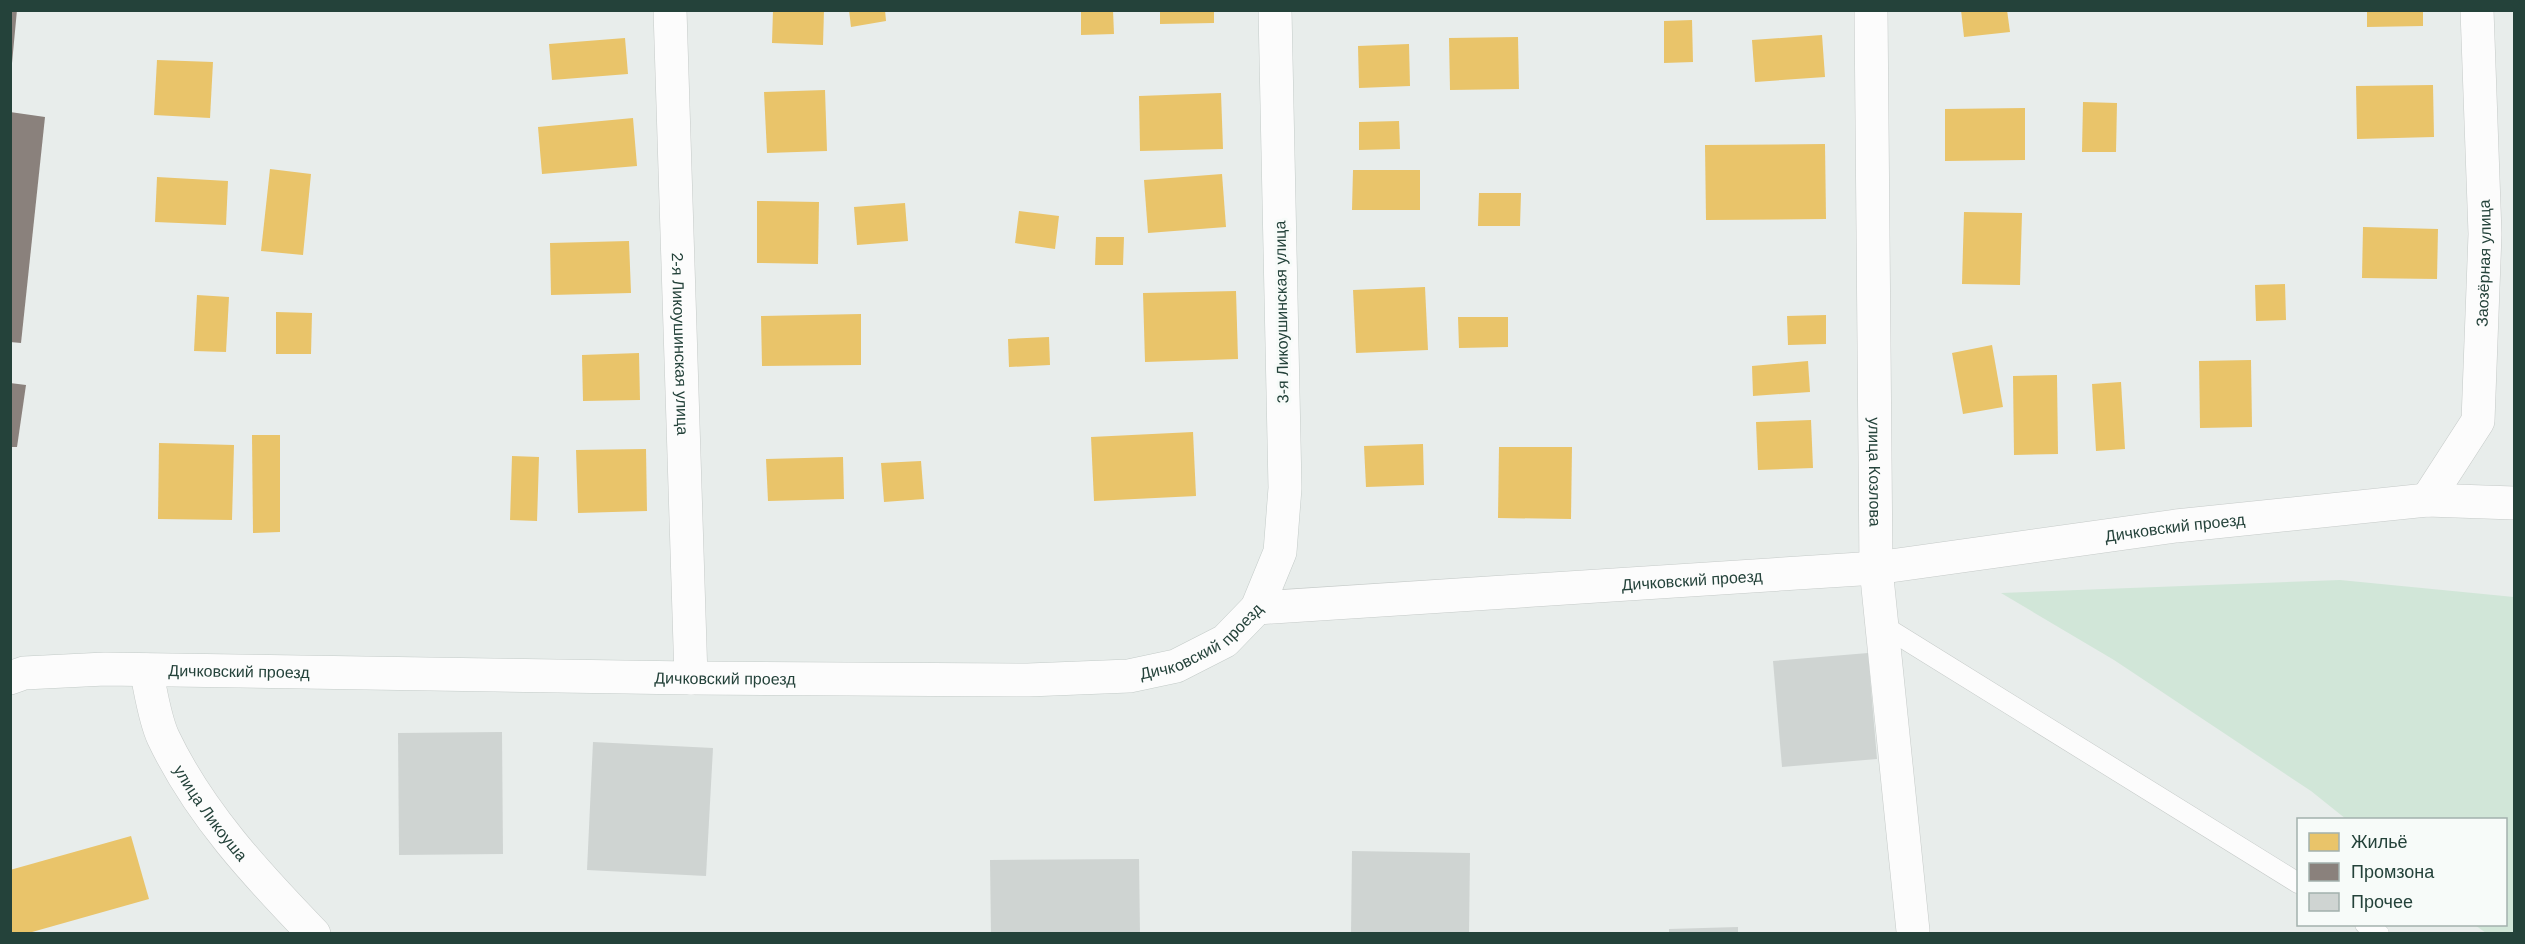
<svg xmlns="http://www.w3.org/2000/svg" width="2525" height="944" font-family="Arial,sans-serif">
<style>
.green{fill:#d1e6d8}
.homes{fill:#e9c46a}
.industry{fill:#8a817c}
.building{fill:#cfd4d2}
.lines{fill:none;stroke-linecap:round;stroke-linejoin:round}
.lane-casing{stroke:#c5cac8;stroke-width:21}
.street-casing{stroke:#c5cac8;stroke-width:34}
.secondary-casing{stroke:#c3cbc8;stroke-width:34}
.lane{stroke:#fcfcfc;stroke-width:20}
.street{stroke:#fcfcfc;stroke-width:33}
.secondary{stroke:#fcfcfc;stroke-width:33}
.labels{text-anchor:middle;stroke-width:6;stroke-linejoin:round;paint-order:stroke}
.street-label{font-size:16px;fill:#24423a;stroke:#f7fbf9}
</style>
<rect width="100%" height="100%" fill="#e8edeb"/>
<path class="green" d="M2340 580 2514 597V933H2486L2475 925 2506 924V820L2346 819 2311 791 2114 660 2001 593Z"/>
<g class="homes">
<path d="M773 10H824L823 45 772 43Z"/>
<path d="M849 10H885L886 21 851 27Z"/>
<path d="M1081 10H1113L1114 34 1081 35Z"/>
<path d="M1160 10H1214V23L1160 24Z"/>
<path d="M1961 10H2007L2010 32 1964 37Z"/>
<path d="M2367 10H2423V26L2367 27Z"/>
<path d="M1692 20 1693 62 1664 63V21Z"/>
<path d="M1822 35 1825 77 1755 82 1752 40Z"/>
<path d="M1518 37 1519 89 1450 90 1449 38Z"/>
<path d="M625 38 628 74 552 80 549 44Z"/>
<path d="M1409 44 1410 86 1359 88 1358 46Z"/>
<path d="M157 60 213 62 210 118 154 115Z"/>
<path d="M2433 85 2434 137 2357 139 2356 86Z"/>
<path d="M825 90 827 151 767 153 764 92Z"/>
<path d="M1221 93 1223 149 1140 151 1139 96Z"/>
<path d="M2083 102 2117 103 2116 152H2082Z"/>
<path d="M2025 108V160L1945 161V109Z"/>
<path d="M633 118 637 166 542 174 538 127Z"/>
<path d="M1399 121 1400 149 1359 150V122Z"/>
<path d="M1825 144 1826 219 1706 220 1705 145Z"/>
<path d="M270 169 311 174 303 255 261 251Z"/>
<path d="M1353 170H1420V210H1352Z"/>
<path d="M1222 174 1226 227 1148 233 1144 180Z"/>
<path d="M157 177 228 181 226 225 155 222Z"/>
<path d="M1479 193H1521L1520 226H1478Z"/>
<path d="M757 201 819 202 818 264 757 263Z"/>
<path d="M905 203 908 241 857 245 854 207Z"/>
<path d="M1019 211 1059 216 1055 249 1015 243Z"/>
<path d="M1964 212 2022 213 2020 285 1962 284Z"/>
<path d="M2363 227 2438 229 2437 279 2362 278Z"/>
<path d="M1096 237H1124L1123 265H1095Z"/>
<path d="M629 241 631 293 551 295 550 243Z"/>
<path d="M2285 284 2286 320 2256 321 2255 285Z"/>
<path d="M1425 287 1428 350 1356 353 1353 290Z"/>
<path d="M1236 291 1238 359 1145 362 1143 293Z"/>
<path d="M197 295 229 297 226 352 194 351Z"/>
<path d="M276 312 312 313 311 354H276Z"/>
<path d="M861 314V365L762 366 761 316Z"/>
<path d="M1826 315V344L1788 345 1787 316Z"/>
<path d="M1458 317H1508V347L1459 348Z"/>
<path d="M1049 337 1050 365 1009 367 1008 339Z"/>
<path d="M1992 345 2003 407 1963 414 1952 353Z"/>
<path d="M639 353 640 400 583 401 582 355Z"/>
<path d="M2251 360 2252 427 2200 428 2199 361Z"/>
<path d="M1808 361 1810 392 1753 396 1752 366Z"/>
<path d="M2057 375 2058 454 2014 455 2013 376Z"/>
<path d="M2121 382 2125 449 2096 451 2092 384Z"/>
<path d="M1811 420 1813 468 1758 470 1756 422Z"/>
<path d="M1193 432 1196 496 1094 501 1091 437Z"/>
<path d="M252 435H280V532L253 533Z"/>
<path d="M159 443 234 445 232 520 158 519Z"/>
<path d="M1423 444 1424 485 1366 487 1364 446Z"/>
<path d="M1499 447H1572L1571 519 1498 518Z"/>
<path d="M646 449 647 511 578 513 576 450Z"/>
<path d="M512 456 539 457 537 521 510 520Z"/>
<path d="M843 457 844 499 768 501 766 459Z"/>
<path d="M921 461 924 499 884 502 881 463Z"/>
<path d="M131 836 149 899 25 934H10V870Z"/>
</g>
<g class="industry">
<path d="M10 10H17L12 63H10Z"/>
<path d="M10 112 45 117 21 343 10 342Z"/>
<path d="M10 383 26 385 17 447H10Z"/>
</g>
<g class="building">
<path d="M1868 653 1877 759 1782 767 1773 661Z"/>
<path d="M502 732 503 854 399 855 398 733Z"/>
<path d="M593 742 713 748 706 876 587 870Z"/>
<path d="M1352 851 1470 853 1469 934H1351Z"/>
<path d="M1139 859 1140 934H991L990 860Z"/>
<path d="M1738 927V934H1669V929Z"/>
</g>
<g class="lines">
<g class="lane-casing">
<g id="lane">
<path d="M1882 625 2298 883"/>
<path d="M2365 924 2379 934"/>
</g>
</g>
<g class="street-casing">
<g id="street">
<path id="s1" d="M670 10 691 678"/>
<path id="s2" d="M1871 10 1876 568 1913 931"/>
<path id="s3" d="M2427 500 2478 421 2485 234 2477 10"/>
<path id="s4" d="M1257 608 1876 568 2176 526 2427 500 2514 503"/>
<path id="s5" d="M146 670C151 691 154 717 163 737 199 813 256 874 314 934"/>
</g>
</g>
<g class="secondary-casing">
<g id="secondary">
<path id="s6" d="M10 678 24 673 105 669 691 678 1028 680 1129 676 1176 666 1225 641 1257 608 1280 552 1285 488 1275 10"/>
</g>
</g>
<use href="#lane" class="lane"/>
<use href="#street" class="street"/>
<use href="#secondary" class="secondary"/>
</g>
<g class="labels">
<g class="street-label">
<text dy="6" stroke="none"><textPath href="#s3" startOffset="252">Заозёрная улица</textPath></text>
<text transform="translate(1281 312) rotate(-91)" y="6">3-я Ликоушинская улица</text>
<text dy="6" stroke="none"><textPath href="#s1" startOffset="334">2-я Ликоушинская улица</textPath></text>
<text dy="6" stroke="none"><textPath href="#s2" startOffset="462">улица Козлова</textPath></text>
<text dy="6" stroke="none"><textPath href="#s4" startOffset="922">Дичковский проезд</textPath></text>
<text dy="6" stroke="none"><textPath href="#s4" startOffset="436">Дичковский проезд</textPath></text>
<text dy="6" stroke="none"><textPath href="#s6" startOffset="1202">Дичковский проезд</textPath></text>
<text dy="6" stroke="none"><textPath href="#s6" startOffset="230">Дичковский проезд</textPath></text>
<text dy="6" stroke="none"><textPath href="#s6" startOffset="716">Дичковский проезд</textPath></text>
<text dy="6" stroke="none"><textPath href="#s5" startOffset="159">улица Ликоуша</textPath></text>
</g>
</g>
<rect width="2525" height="944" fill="none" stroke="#24423a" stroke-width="24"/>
<rect x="2297" y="818" width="210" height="108" fill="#f7fbf9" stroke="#a3b1ad" stroke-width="1.5"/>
<rect x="2309" y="833" width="30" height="18" fill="#e9c46a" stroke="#a3b1ad" stroke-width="1.5"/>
<text x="2351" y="848" font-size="18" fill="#24423a">Жильё</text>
<rect x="2309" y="863" width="30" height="18" fill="#8a817c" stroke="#a3b1ad" stroke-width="1.5"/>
<text x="2351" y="878" font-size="18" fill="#24423a">Промзона</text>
<rect x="2309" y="893" width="30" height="18" fill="#cfd4d2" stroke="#a3b1ad" stroke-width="1.5"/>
<text x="2351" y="908" font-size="18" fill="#24423a">Прочее</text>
</svg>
